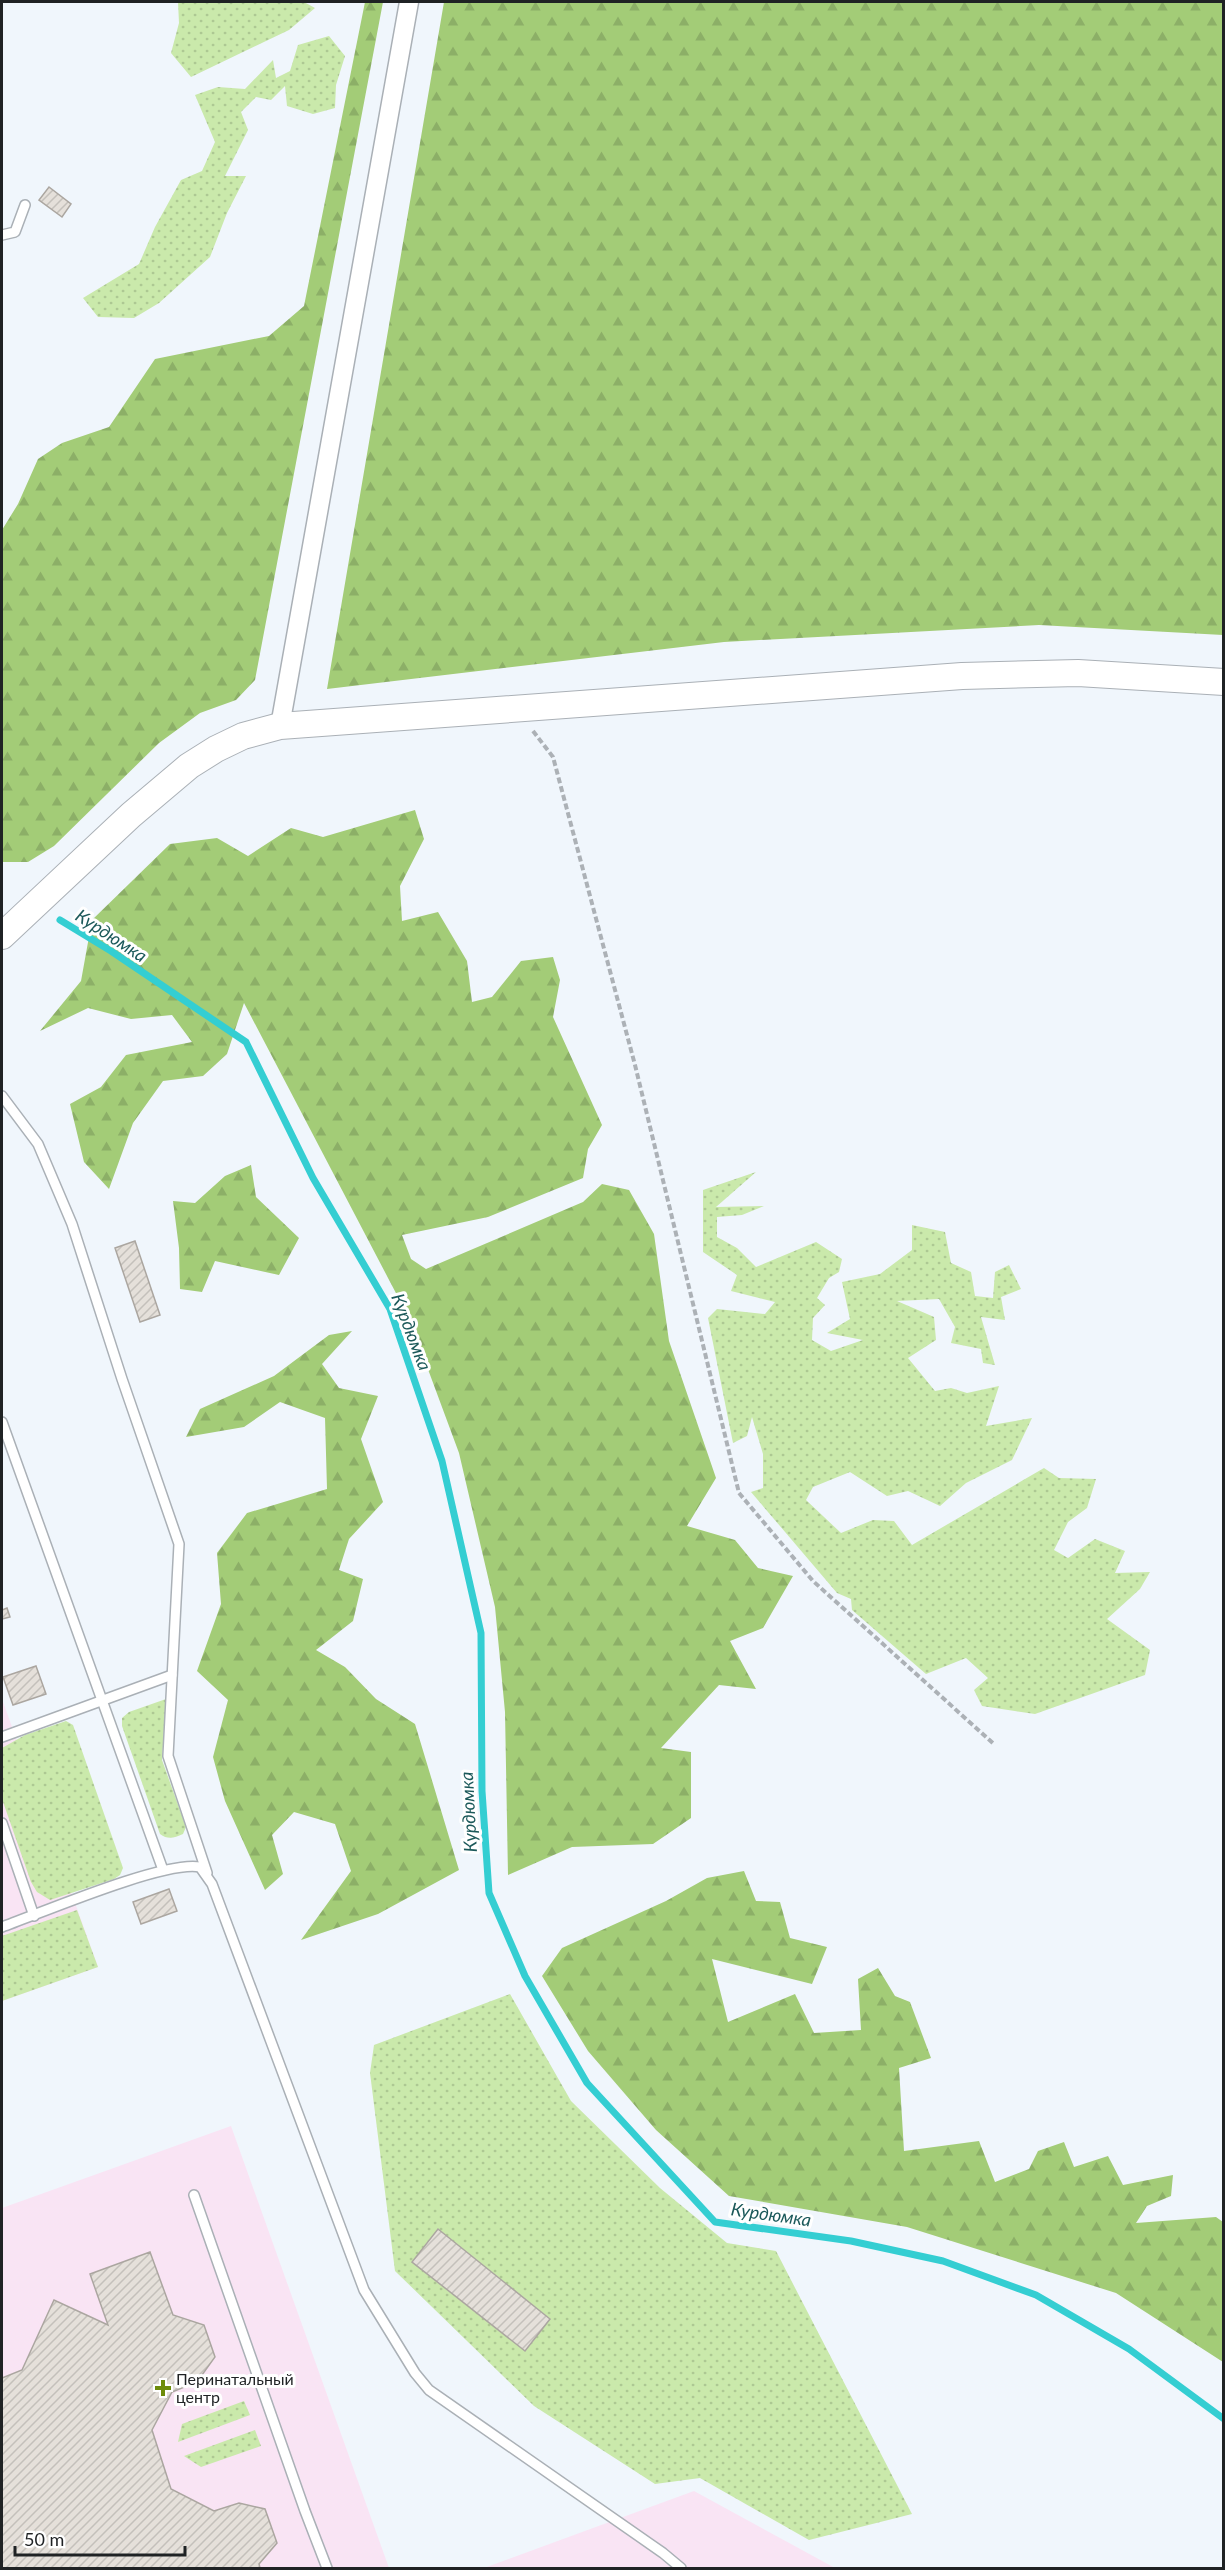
<svg xmlns="http://www.w3.org/2000/svg" width="1225" height="2570" font-family="Lato,sans-serif">
<style>
.medical{fill:#f9e4f4}
.green{fill:url(#green-dots)}
.forest{fill:url(#forest-firs)}
.lines{fill:none;stroke-linecap:round;stroke-linejoin:round}
.stream{stroke:#34ced2;stroke-width:7}
.building{fill:url(#building-hatch);stroke:#aba6a0;stroke-width:1.5}
.lane-casing{stroke:#aab0b6;stroke-width:12}
.street-casing{stroke:#aab0b6;stroke-width:21}
.secondary-casing{stroke:#aab0b6;stroke-width:28}
.path{stroke:#acb1b6;stroke-width:4;stroke-dasharray:6 3;stroke-linecap:butt}
.lane{stroke:#fff;stroke-width:9}
.street{stroke:#fff;stroke-width:18}
.secondary{stroke:#fff;stroke-width:26}
.poi-dot{fill:#6e8c0b;stroke:#fff;stroke-width:2}
.labels{text-anchor:middle;stroke-width:6;stroke-linejoin:round;paint-order:stroke}
.poi-label{font-size:16px;fill:#1f2224;stroke:#fff;text-anchor:start}
.water-label{font-size:18px;font-style:italic;fill:#1c595a;stroke:#fff}
</style>
<defs>
<pattern id="green-dots" width="8" height="8" patternUnits="userSpaceOnUse" patternTransform="scale(1.5)"><rect width="8" height="8" fill="#cae9ab"/><path d="M2 2h.1M6 6h.1" fill="none" stroke="#adc893" stroke-width="1.8" stroke-linecap="round"/></pattern>
<pattern id="forest-firs" width="22" height="20" patternUnits="userSpaceOnUse" patternTransform="scale(1.5)"><rect width="22" height="20" fill="#a3cc77"/><path d="M5 1l3.5 6h-7zM16 11l3.5 6h-7z" fill="#8caf67"/></pattern>
<pattern id="building-hatch" width="6" height="6" patternUnits="userSpaceOnUse" patternTransform="scale(1.5)"><rect width="6" height="6" fill="#e5e0da"/><path d="M-1 1l2-2M0 6l6-6M5 7l2-2" fill="none" stroke="#c4c0bb"/></pattern>
</defs>
<rect width="100%" height="100%" fill="#f0f6fc"/>
<g class="medical">
<path d="M2 1699 98 1967 2 2001Z"/>
<path d="M231 2126 389 2568H2V2208Z"/>
<path d="M694 2491 835 2568H484Z"/>
</g>
<g class="green">
<path d="M178 2H304L315 8 289 30 191 77 171 53 179 23Z"/>
<path d="M329 36 345 56 336 85 335 108 313 114 287 106 285 86 271 100 256 97 241 112 248 130 225 176H246L227 213 210 257 159 303 134 318 98 317 83 298 139 264 155 227 181 180 202 171 215 142 195 95 218 87 245 89 273 60 276 78 290 71 298 45Z"/>
<path d="M756 1172 716 1207 764 1206 742 1215 717 1217V1237L737 1248 756 1267 816 1242 842 1259 839 1272 829 1278 817 1298 825 1305 813 1318 812 1340 831 1351 863 1340 827 1333 850 1319 842 1282 880 1274 912 1250V1225L945 1232 951 1263 971 1272 975 1296 993 1298 995 1272 1009 1265 1021 1289 1001 1297 1005 1320 981 1317 995 1365 983 1363 981 1349 951 1343 955 1327 939 1299 897 1301 934 1317 936 1340 908 1358 935 1391 951 1388 967 1393 999 1386 986 1426 1032 1418 1012 1460 966 1483 940 1506 908 1491 887 1496 850 1472 813 1487 806 1500 841 1533 873 1520 894 1521 912 1545 1044 1468 1059 1478 1096 1479 1087 1508 1068 1522 1054 1550 1068 1558 1095 1539 1125 1551 1115 1573 1150 1572 1140 1589 1107 1619 1150 1650 1145 1675 1035 1714 982 1706 974 1690 988 1678 966 1658 926 1674 852 1610 851 1599 837 1593 751 1492 763 1488V1454L752 1417 747 1436 733 1443 708 1318 717 1309 765 1314 775 1302 731 1291 737 1275 703 1252V1190Z"/>
<path d="M166 1699 162 1760 186 1827 183 1834C174 1838 168 1840 160 1834L122 1726V1718L129 1712Z"/>
<path d="M66 1721 73 1725 123 1868 120 1875 114 1879 50 1900 37 1892 31 1882 2 1799V1748L25 1735Z"/>
<path d="M77 1910 98 1967 2 2001V1936Z"/>
<path d="M510 1994 571 2101 660 2188 727 2243 776 2251 912 2514 809 2540 700 2478 655 2484 534 2406 395 2271 370 2073 374 2045Z"/>
<path d="M244 2401 250 2415 178 2442 182 2424Z"/>
<path d="M255 2430 261 2446 201 2467 184 2456Z"/>
</g>
<g class="forest">
<path d="M365 2H383L255 680 236 700 200 713 159 743 54 846 28 862H2V530L18 504 38 459 62 443 109 427 155 359 269 336 304 306Z"/>
<path d="M444 2H1223V635L1039 625 724 642 327 689Z"/>
<path d="M415 810 424 839 400 886 402 921 438 912 467 961 472 1002 492 997 521 961 553 957 560 980 553 1017 602 1125 588 1149 583 1178 488 1217 402 1235 411 1259 426 1269 583 1202 602 1184 629 1190 654 1234 669 1341 716 1478 687 1526 735 1540 758 1568 793 1576 763 1628 730 1641 756 1689 719 1685 661 1748 691 1752V1818L653 1844 572 1847 508 1875 505 1712 495 1607 459 1453 409 1318 244 1003 227 1054 203 1076 163 1081 133 1123 109 1189 84 1162 70 1104 101 1087 126 1055 192 1042 172 1015 131 1019 88 1008 40 1031 81 981 92 920 170 844 217 838 248 856 291 828 323 837Z"/>
<path d="M251 1165 256 1197 299 1238 279 1275 215 1261 202 1292 180 1289 179 1248 173 1201 195 1203 225 1176Z"/>
<path d="M352 1331 322 1364 339 1388 378 1396 361 1439 383 1502 349 1539 339 1570 363 1579 353 1621 316 1650 345 1667 376 1699 415 1724 459 1870 378 1914 301 1940 351 1871 335 1824 294 1812 272 1835 283 1874 265 1890 225 1801 213 1757 228 1700 197 1671 221 1604 217 1553 247 1513 327 1489 325 1418 280 1402 244 1427 186 1437 200 1409 274 1376 329 1335Z"/>
<path d="M744 1871 756 1901 780 1902 790 1938 827 1947 812 1984 712 1959 728 2022 795 1994 814 2033 861 2030 858 1979 878 1968 895 1996 910 2002 931 2058 899 2068 904 2151 979 2141 995 2182 1029 2169 1038 2151 1064 2142 1074 2167 1108 2156 1123 2185 1173 2175 1171 2196 1147 2206 1136 2223 1216 2217 1223 2222V2362L1116 2293 907 2227 729 2196 656 2130 588 2051 542 1976 562 1948 666 1901 707 1878Z"/>
</g>
<g class="lines">
<path class="stream" d="M60 920 111 951 246 1042 313 1178 390 1309 442 1461 481 1633 482 1791 489 1893 525 1976 587 2083 715 2222 851 2241 943 2261 1036 2295 1129 2349 1224 2419"/>
</g>
<g class="building">
<path d="M49 187 71 204 62 217 39 200Z"/>
<path d="M135 1241 160 1315 140 1322 115 1248Z"/>
<path d="M7 1608 10 1617 2 1619V1610Z"/>
<path d="M36 1666 46 1694 13 1705 3 1677Z"/>
<path d="M169 1889 177 1911 141 1924 133 1902Z"/>
<path d="M438 2229 550 2319 525 2351 412 2262Z"/>
<path d="M150 2252 173 2315 204 2325 215 2357 197 2382 172 2392 152 2430 171 2489 214 2511 239 2503 265 2509 277 2543 259 2564 260 2568H2V2378L22 2370 54 2300 108 2325 90 2274Z"/>
</g>
<g class="lines">
<g class="lane-casing">
<g id="lane">
<path d="M2 235 15 232 25 205"/>
<path d="M2 1096 38 1144 72 1224 122 1379 179 1544 168 1756 207 1873"/>
<path d="M2 1422 163 1870"/>
<path d="M2 1737 172 1675"/>
<path d="M2 1823 34 1916"/>
<path d="M2 1927C41 1913 165 1860 200 1867L212 1884 364 2290 415 2373 429 2390 663 2553 681 2568"/>
<path d="M194 2195 305 2511 327 2568"/>
</g>
</g>
<g class="street-casing">
<path id="street" d="M280 726 409 2"/>
</g>
<g class="secondary-casing">
<path id="secondary" d="M2 936 131 815 189 766 216 749 243 736 280 726 962 676 1078 673 1224 682"/>
</g>
<path class="path" d="M533 731 553 757 635 1065 739 1493 813 1581 995 1745"/>
<use href="#lane" class="lane"/>
<use href="#street" class="street"/>
<use href="#secondary" class="secondary"/>
</g>
<path class="poi-dot" d="M160 2379h6v6h6v6h-6v6h-6v-6h-6v-6h6z"/>
<g class="labels">
<g class="poi-label">
<text x="176" y="2385">Перинатальный<tspan x="176" dy="18">центр</tspan></text>
</g>
<g class="water-label">
<text transform="translate(111 936) rotate(33)" y="6">Курдюмка</text>
<text transform="translate(411 1332) rotate(69)" y="6">Курдюмка</text>
<text transform="translate(469 1812) rotate(-93)" y="6">Курдюмка</text>
<text transform="translate(771 2215) rotate(8)" y="6">Курдюмка</text>
</g>
</g>
<rect width="1225" height="2570" fill="none" stroke="#1f2224" stroke-width="6"/>
<path d="M15 2546v9h170v-9" fill="none" stroke="#1f2224" stroke-width="3"/>
<text x="24" y="2546" font-size="18" fill="#1f2224" stroke="#ffffff" stroke-width="4.5" paint-order="stroke">50 m</text>
</svg>
